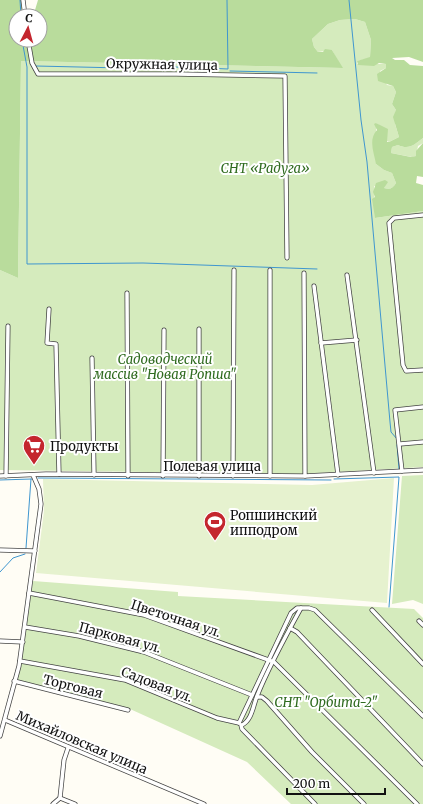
<svg xmlns="http://www.w3.org/2000/svg" width="423" height="804" font-family="Merriweather,serif">
<style>
.green{fill:#d5ebbd}
.forest{fill:#b9dc9c}
.pitch{fill:#e6f2cf}
.lines{fill:none;stroke-linecap:round;stroke-linejoin:round}
.stream{stroke:#3f96cf;stroke-width:1}
.minor-casing{stroke:#444;stroke-width:5}
.minor{stroke:#fff;stroke-width:3.5}
.labels{text-anchor:middle;stroke-width:4;stroke-linejoin:round;paint-order:stroke}
.street-label{font-size:13px;fill:#111;stroke:#fff}
.park-label{font-size:13px;font-style:italic;fill:#2f6b1f;stroke:#fff}
.poi-label{font-size:13px;fill:#111;stroke:#fff;text-anchor:start}
</style>
<rect width="100%" height="100%" fill="#fffdf5"/>
<g class="green">
<path d="M355 19 365 22 371 40 370 58 357 61V64H386V68L380 71 387 85 393 86 396 92 392 104 396 110 395 124 399 137 389 142 387 141 382 127 376 123V164L384 170 392 173 396 183C393 188 390 190 384 188L385 185 374 186 375 218 423 211V467L303 474 0 470V270L18 278 21 61 342 68 332 50 318 52 314 47 312 39 328 24 340 20Z"/>
<path d="M423 138V143L418 146 416 156 412 157 391 153 392 147 398 145C409 150 414 145 423 138Z"/>
<path d="M423 475V604L413 600 392 604 402 476Z"/>
<path d="M33 581 178 592V596L414 609 423 618V804H291L247 762 130 709 16 680 20 665Z"/>
</g>
<path class="forest" d="M0 0H23L25 16H16V40H40V16H29L31 10H35L38 0H423V62L409 57 392 58 395 60H404L410 65 423 66V138C414 145 409 150 398 145L392 147 391 153 411 157 416 156V151L423 143V177L417 176 416 183 423 185V211L375 218 372 199 375 197 373 192 376 183 385 180 388 182 384 188C390 190 393 188 396 183L392 173 384 170 376 164C374 152 368 140 377 130L374 124 376 123 388 129 387 142H389L399 137 393 117 396 110 392 104 396 92 393 86 378 81 377 74 386 68V64L379 63 374 66 358 65 357 61 370 57 371 40 365 22 355 19 340 20 328 24 312 39 314 47 318 52H323L325 49 332 50 343 68 21 61 18 278 0 270Z"/>
<path class="pitch" d="M394 478 387 603 36 573 44 511 43 479 312 485Z"/>
<g class="lines">
<g class="stream">
<path d="M20 0 21 16"/>
<path d="M349 0 361 120 367 162 390 422 391 432 397 439"/>
<path d="M22 40 27 67V264L143 263 317 269"/>
<path d="M36 66 122 68 183 67 228 69 227 0"/>
<path d="M230 71 317 73"/>
<path d="M397 445 399 469"/>
<path d="M38 478 331 480"/>
<path d="M334 479 399 477 389 607"/>
<path d="M0 480 32 479"/>
<path d="M26 548 31 479"/>
<path d="M0 572 13 558 25 554"/>
</g>
<g class="minor-casing">
<g id="minor">
<path d="M23 0 25 16"/>
<path d="M28 40 32 63 38 74H176L285 76 287 258"/>
<path d="M423 215 394 218 389 223 403 365 406 371 423 370"/>
<path d="M304 273 305 476"/>
<path d="M347 275 374 473"/>
<path d="M314 286 338 475"/>
<path d="M127 293 128 476"/>
<path d="M49 309 47 343 56 344 59 474"/>
<path d="M199 329V476"/>
<path d="M321 343 357 340"/>
<path d="M92 358 94 475"/>
<path d="M400 444 423 442"/>
<path d="M402 471 395 410 423 407"/>
<path d="M0 476 46 474 305 476 423 470"/>
<path d="M6 476 8 326"/>
<path d="M163 476 164 330"/>
<path d="M233 476 234 270"/>
<path d="M270 476V270"/>
<path d="M0 550 35 551"/>
<path d="M29 593 144 615 274 662 417 804"/>
<path d="M372 610 423 664"/>
<path d="M419 621 423 625"/>
<path d="M25 627 79 636 144 652 252 695"/>
<path d="M290 628 297 632 423 764"/>
<path d="M0 641 23 642"/>
<path d="M20 661 125 680 217 718 239 723"/>
<path d="M14 681 128 710"/>
<path d="M257 697H262L267 701 312 752 364 804"/>
<path d="M5 720 204 804"/>
<path d="M239 723 291 613 297 608H309L315 610 423 716"/>
<path d="M241 725 242 729 315 804"/>
<path d="M242 725C252 720 253 706 257 696 269 666 285 637 301 608"/>
<path d="M0 736 19 666 41 504 39 489 33 475"/>
<path d="M68 748 64 760 60 798 75 804"/>
<path d="M53 804 60 798"/>
</g>
</g>
<use href="#minor" class="minor"/>
</g>
<defs>
<g id="supermarket-pin" transform="scale(1.15)"><path d="M0 17L-7.5 6A9.5 9.5 0 1 1 7.5 6Z" fill="#c4262e" stroke="#fff"/><path d="M-6-5.5h2.5l.6 2H6L4.5 2H-2.5L-4.4-4H-6ZM-1.5 3.2a1.3 1.3 0 1 0 .1 0ZM3 3.2a1.3 1.3 0 1 0 .1 0Z" fill="#fff"/></g>
<g id="stadium-pin" transform="scale(1.15)"><path d="M0 17L-7.5 6A9.5 9.5 0 1 1 7.5 6Z" fill="#c4262e" stroke="#fff"/><path d="M0-5a6.5 5 0 1 0 0 10a6.5 5 0 1 0 0-10ZM-3.5-1.8h7v3.6h-7Z" fill="#fff"/></g>
</defs>
<g fill-rule="evenodd">
<use href="#supermarket-pin" x="34" y="446"/>
<use href="#stadium-pin" x="215" y="522"/>
</g>
<g class="labels">
<g class="street-label">
<text transform="translate(162 64) rotate(1)" y="5">Окружная улица</text>
<text x="212" y="471">Полевая улица</text>
<text transform="translate(176 618) rotate(18)" y="5">Цветочная ул.</text>
<text transform="translate(120 637) rotate(15)" y="5">Парковая ул.</text>
<text transform="translate(157 684) rotate(21)" y="5">Садовая ул.</text>
<text transform="translate(73 686) rotate(14)" y="5">Торговая</text>
<text transform="translate(82 742) rotate(23)" y="5">Михайловская улица</text>
</g>
<g class="park-label">
<text x="265" y="173">СНТ «Радуга»</text>
<text x="165" y="364">Садоводческий<tspan x="165" dy="15">массив "Новая Ропша"</tspan></text>
<text x="326" y="707">СНТ "Орбита-2"</text>
</g>
<g class="poi-label">
<text x="50" y="451">Продукты</text>
<text x="230" y="520">Ропшинский<tspan x="230" dy="15">ипподром</tspan></text>
</g>
</g>
<g transform="translate(28 28) rotate(6)"><circle r="19" fill="#ffffff" stroke="#a0a0a0"/>
<path d="M0-3L7 15L0 10L-7 15Z" fill="#c4262e"/>
<text y="-6" font-size="11" font-weight="bold" text-anchor="middle" fill="#111111">С</text>
</g>
<path d="M287 788v6h98v-6" fill="none" stroke="#111111" stroke-width="2"/>
<text x="293" y="788" font-size="12" fill="#111111" stroke="#ffffff" stroke-width="3" paint-order="stroke">200 m</text>
</svg>
